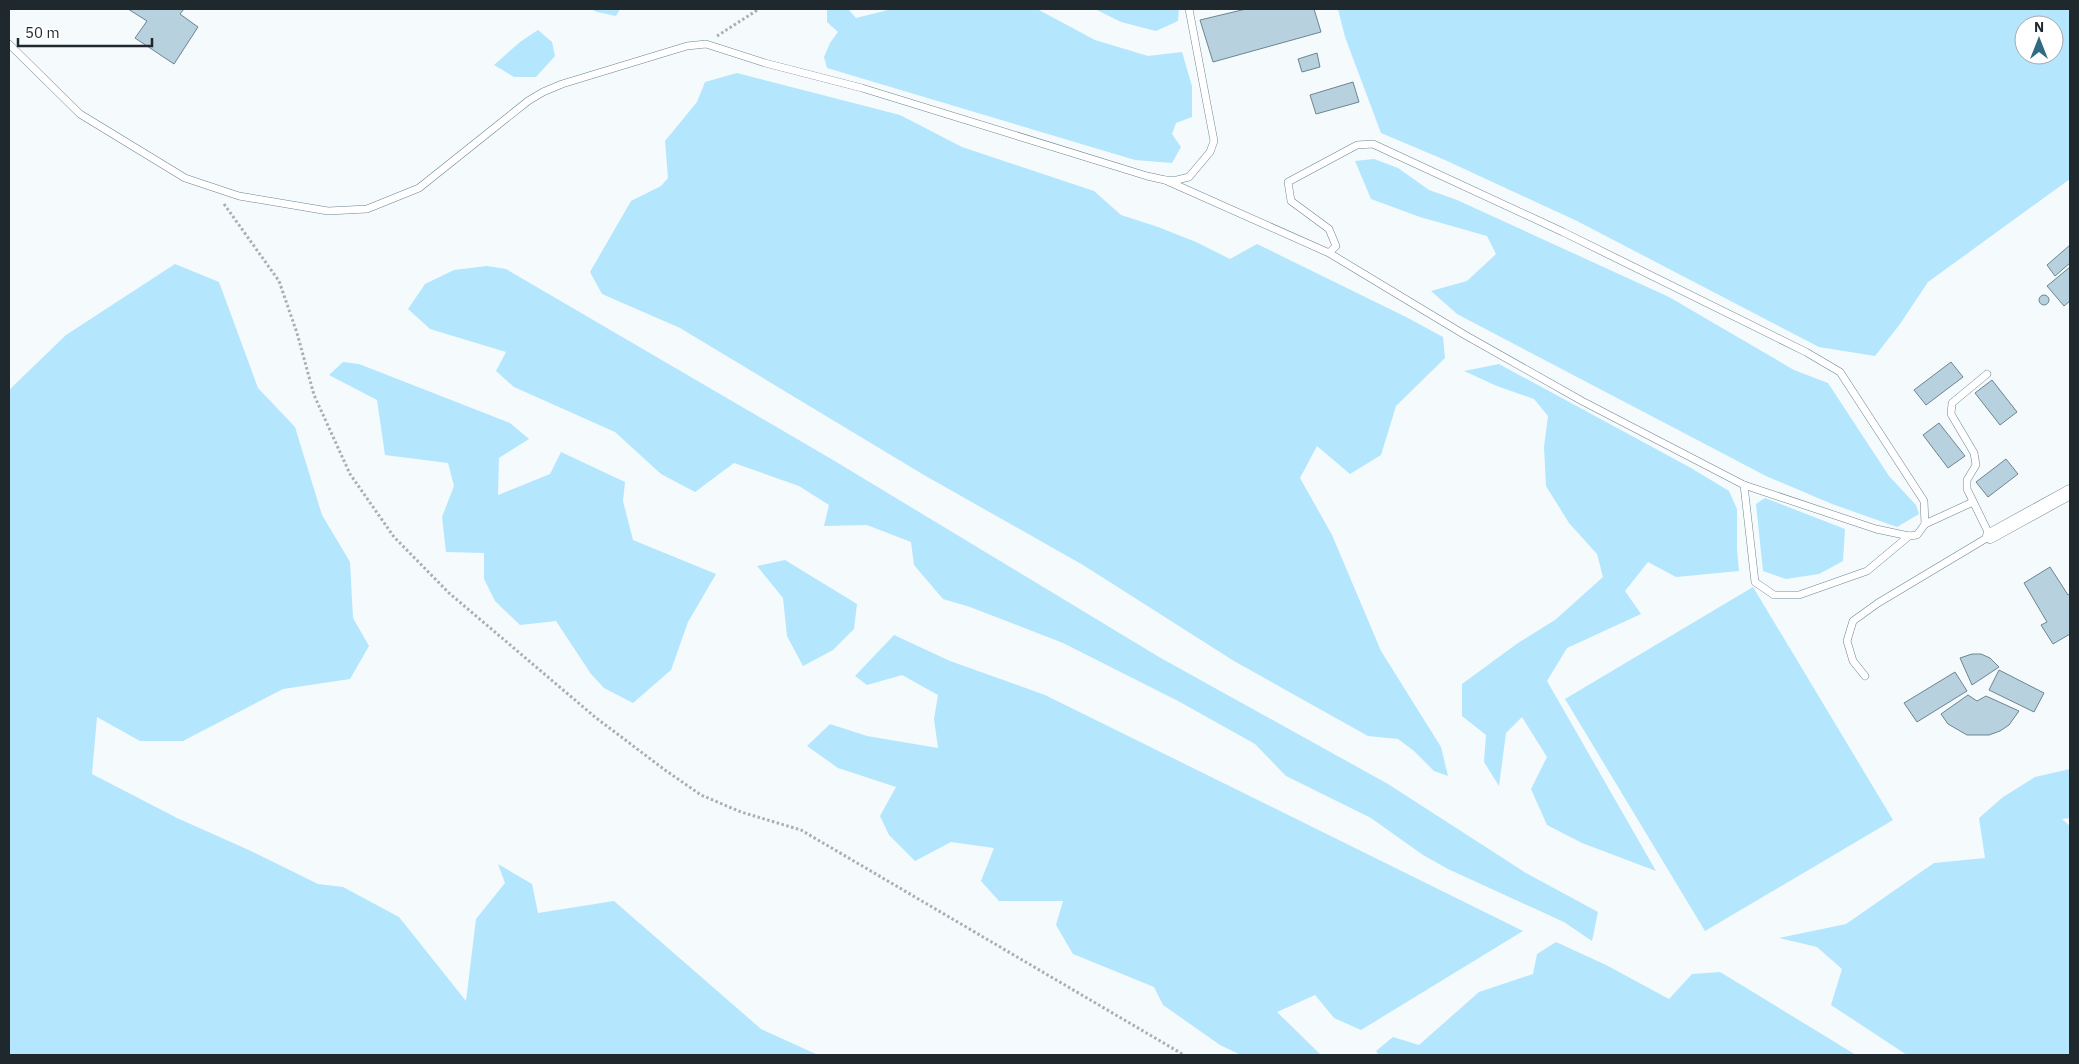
<svg xmlns="http://www.w3.org/2000/svg" width="2079" height="1064" font-family="'IBM Plex Sans',sans-serif">
<style>
.green{fill:#b4e6fe;fill-rule:evenodd}
.building{fill:#b8d1de;stroke:#6d8591}
.lines{fill:none;stroke-linecap:round;stroke-linejoin:round}
.lane-casing{stroke:#6e8591;stroke-width:8}
.street-casing{stroke:#6e8591;stroke-width:15}
.path{stroke:#a9b0b4;stroke-width:3;stroke-dasharray:2.5 2.5;stroke-linecap:butt}
.lane{stroke:#fff;stroke-width:7}
.street{stroke:#fff;stroke-width:14}
</style>
<rect width="100%" height="100%" fill="#f5fafd"/>
<g class="green">
<path d="M591 9H620L616 16 597 12Z"/>
<path d="M827 9H848L856 18 892 9H1037L1095 40 1148 56 1182 52 1192 86V117L1176 123 1172 134 1181 147 1172 163 1135 160 827 68 824 57 830 43 838 32 827 22Z"/>
<path d="M1095 9H1179L1178 21 1156 31 1121 22Z"/>
<path d="M1338 9H2070V179L1928 282 1900 324 1875 356 1819 347 1577 221 1445 160 1381 133 1345 37ZM2024 25H2054V55H2024Z"/>
<path d="M538 30 552 42 555 56 536 77H514L494 65 520 42Z"/>
<path d="M737 73 900 115 962 147 1094 191 1121 215 1158 227 1196 242 1230 259 1257 244 1406 317 1443 337 1445 358 1396 406 1381 455 1350 474 1317 446 1300 478 1332 535 1381 651 1441 747 1448 776 1434 771 1414 751 1398 739 1368 736 1234 661 1083 565 924 475 680 328 602 294 590 272 631 201 661 186 668 178 665 141 697 102 705 82Z"/>
<path d="M1374 159 1398 168 1429 190 1457 200 1669 297 1794 370 1828 383 1889 476 1916 505 1919 514 1897 527 1832 504 1766 476 1457 314 1431 291 1467 281 1496 254 1487 236 1420 217 1371 199 1355 161Z"/>
<path d="M175 264 219 282 258 388 295 427 322 515 350 562 353 618 369 646 350 679 283 689 183 741H140L97 717 92 774 177 818 251 851 318 884 343 887 399 917 466 1001 476 919 505 883 498 864 532 884 538 913 614 901 761 1029 818 1055H9V390L66 335Z"/>
<path d="M487 266 506 269 833 460 1159 657 1388 784 1526 873 1598 912 1592 941 1564 922 1448 869 1423 855 1371 818 1286 776 1255 744 1180 702 1063 643 970 607 943 599 914 565 911 542 867 525 824 526 829 505 799 486 734 463 695 492 661 474 615 432 514 387 496 371 506 352 430 329 408 309 425 284 454 270Z"/>
<path d="M343 362 359 364 510 423 529 439 499 458 498 495 550 474 561 452 625 482 623 501 633 540 716 574 688 622 671 670 633 703 604 688 591 674 556 621 520 625 495 601 484 579V553L446 552 442 517 454 486 448 463 385 455 377 400 329 375Z"/>
<path d="M1499 364 1691 468 1729 491 1737 509V549L1739 571 1676 577 1648 562 1625 591 1641 614 1567 648 1547 681 1656 871 1582 843 1547 825 1531 789 1547 757 1522 717 1506 733 1499 786 1484 762 1486 735 1462 716V684L1518 643 1555 620 1603 577 1597 554 1569 523 1546 486 1544 447 1548 416 1534 399 1497 386 1464 371Z"/>
<path d="M1765 498 1845 529 1843 561 1819 574 1786 579 1763 571 1756 504Z"/>
<path d="M785 560 857 604 854 629 833 650 803 666 787 636 783 598 757 566Z"/>
<path d="M1753 587 1893 820 1705 931 1565 699Z"/>
<path d="M894 635 950 661 1045 695 1523 931 1361 1030 1334 1018 1315 995 1277 1012 1321 1055H1241L1220 1045 1163 1005 1154 987 1073 954 1056 925 1063 901H999L981 881 994 848 951 842 915 861 889 835 880 816 896 787 838 768 807 746 830 724 867 736 938 748 934 719 938 695 902 675 867 685 855 676Z"/>
<path d="M2070 769V818L2062 819 2070 826V1055H1907L1831 1005 1842 969 1817 947 1779 938 1846 924 1934 863 1985 858 1979 818 2003 797 2035 777Z"/>
<path d="M1556 942 1606 965 1669 999 1692 974 1720 972 1856 1055H1379L1376 1051 1393 1037 1419 1045 1479 992 1533 974 1537 954Z"/>
</g>
<g class="building">
<path d="M128 9H184L180 14 198 27 174 64 135 38 147 21Z"/>
<path d="M1246 9H1314L1321 32 1213 62 1200 20Z"/>
<path d="M1317 53 1320 67 1302 72 1298 59Z"/>
<path d="M1353 82 1359 102 1316 114 1310 95Z"/>
<path d="M2070 245V263L2055 276 2047 265Z"/>
<path d="M2070 267V301L2064 306 2047 286Z"/>
<circle cx="2044" cy="300" r="5"/>
<path d="M1951 362 1963 377 1926 405 1914 390Z"/>
<path d="M1992 380 2017 412 2000 425 1975 393Z"/>
<path d="M1939 423 1965 456 1948 468 1923 435Z"/>
<path d="M2006 459 2018 474 1988 497 1976 482Z"/>
<path d="M2050 567 2068 595 2070 594V638V634L2053 644 2041 625 2047 622 2024 583Z"/>
<path d="M1972 654H1981L1990 658 1999 667 1972 685 1960 658Z"/>
<path d="M1999 670 2044 693 2034 712 1989 690Z"/>
<path d="M1955 672 1967 691 1917 722 1904 703Z"/>
<path d="M1968 695 1977 701 1986 696 2019 711 2009 725 2000 731 1989 735H1967L1948 724 1941 714Z"/>
</g>
<g class="lines">
<g class="lane-casing">
<g id="lane">
<path d="M9 44 80 114 185 178 239 196 328 211 367 209 419 188 528 101 543 92 562 84 687 46 706 44 765 63 862 88 1147 176 1165 180H1177L1189 177 1210 152 1214 141 1189 9"/>
<path d="M1165 180 1329 253 1465 335 1582 401 1744 485 1876 529 1909 536 1917 535 1925 524 1924 501 1840 372 1806 352 1563 232 1373 144 1357 145 1288 182 1291 201 1329 229 1336 246 1329 253"/>
<path d="M1744 485 1755 582 1774 595H1799L1867 571 1909 536"/>
<path d="M1925 524 1973 502"/>
<path d="M1865 676 1853 661 1847 641 1853 621 1878 603 1990 536 1967 489V480L1976 465 1974 453 1951 414 1952 403 1987 374"/>
</g>
</g>
<g class="street-casing">
<path id="street" d="M1990 536 2070 492"/>
</g>
<g class="path">
<path d="M717 36 759 9"/>
<path d="M224 204 279 281 297 333 314 395 350 474 394 537 449 593 595 717 665 770 701 795 741 812 801 830 1184 1055"/>
</g>
<use href="#lane" class="lane"/>
<use href="#street" class="street"/>
</g>
<rect width="2079" height="1064" fill="none" stroke="#1e282d" stroke-width="20"/>
<g transform="translate(2039 40)"><circle r="24" fill="#ffffff" stroke="#a5a9ab"/>
<path d="M0-4L9 19L0 12L-9 19Z" fill="#306a83"/>
<text y="-8" font-size="14" font-weight="bold" text-anchor="middle" fill="#1e282d">N</text>
</g>
<path d="M18 38v8h134v-8" fill="none" stroke="#1e282d" stroke-width="2.5"/>
<text x="25" y="38" font-size="15" fill="#1e282d" stroke="#ffffff" stroke-width="4" paint-order="stroke">50 m</text>
</svg>
